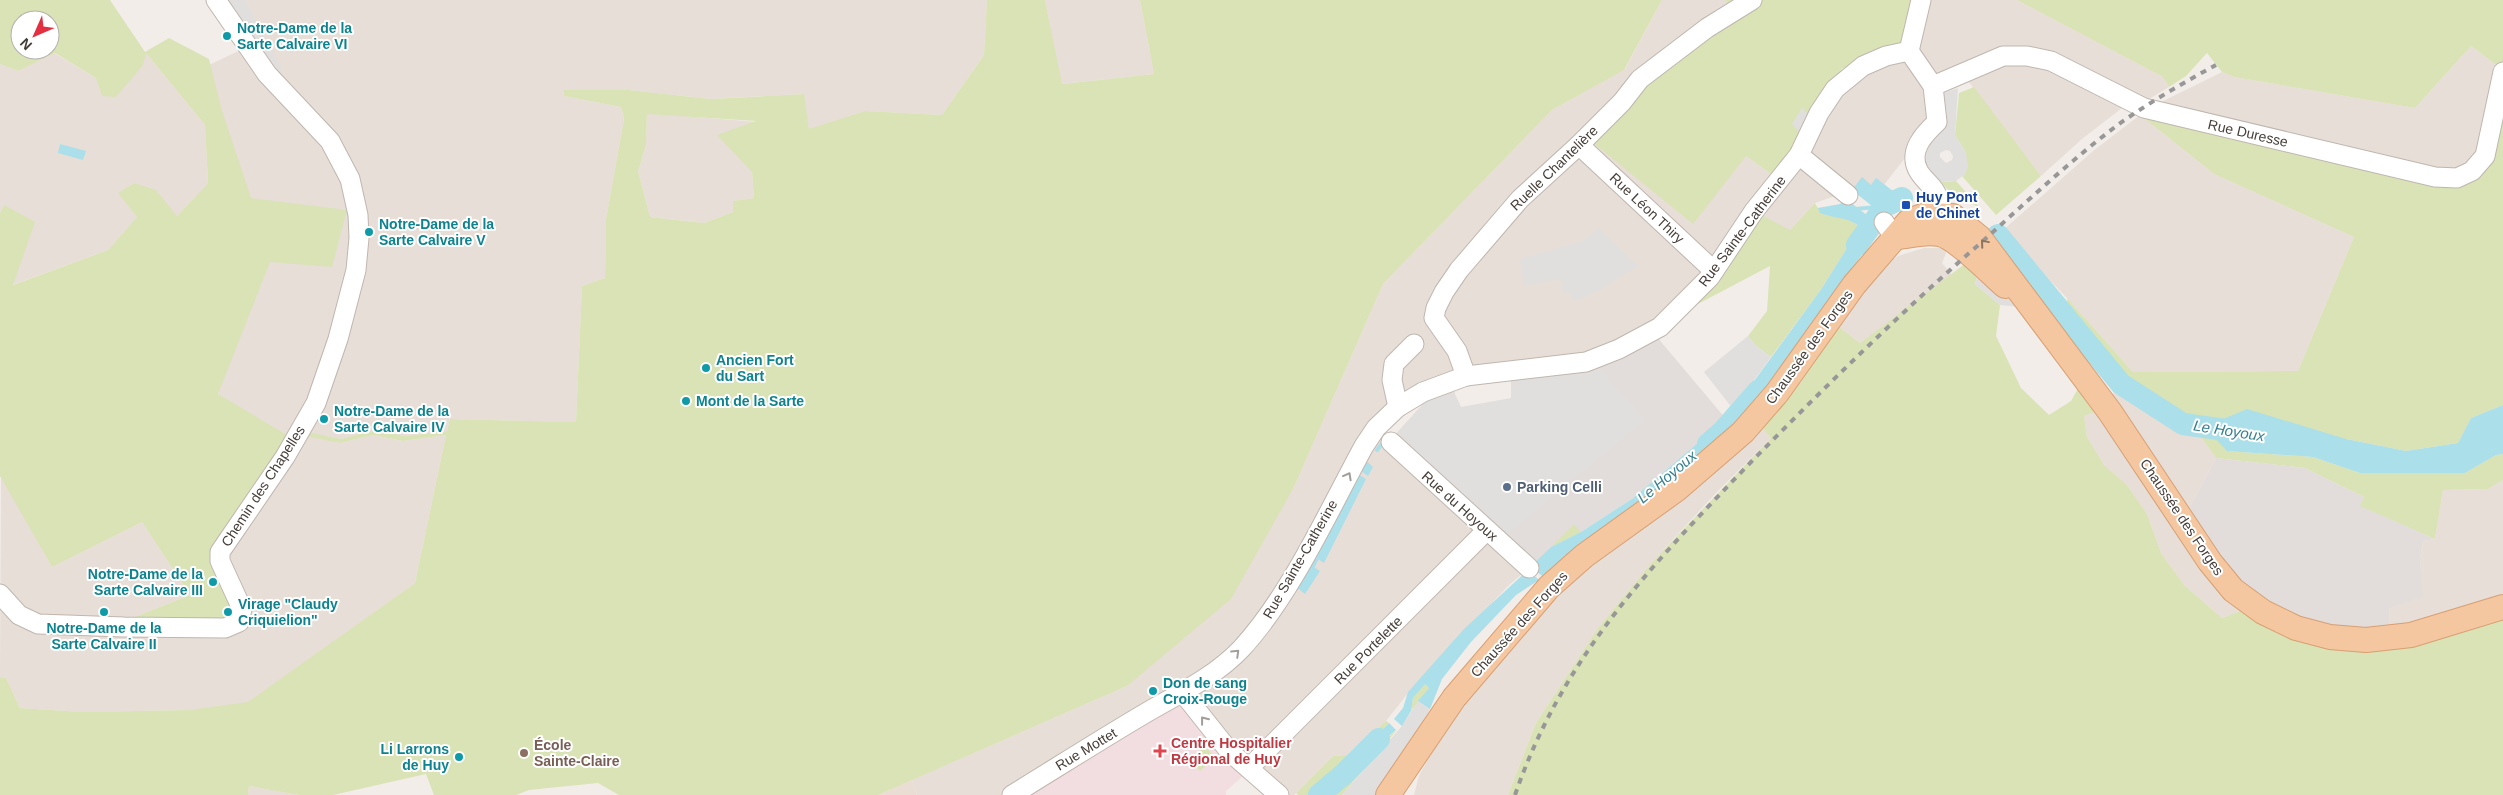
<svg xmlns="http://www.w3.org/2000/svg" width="2503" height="795" font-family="Arial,sans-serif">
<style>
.residential{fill:#e6ded7}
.industrial{fill:#e2ddda}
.education{fill:#eaded4}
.medical{fill:#f2dee0}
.green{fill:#dae3b6;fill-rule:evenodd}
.parking{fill:#e1dfdd;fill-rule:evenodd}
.water{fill:#abdfe9}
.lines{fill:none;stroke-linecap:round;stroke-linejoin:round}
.stream{stroke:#abdfe9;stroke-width:4}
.river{stroke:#abdfe9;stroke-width:22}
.minor-casing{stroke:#c0b6af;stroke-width:21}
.major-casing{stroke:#d89f72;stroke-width:26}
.minor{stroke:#fff;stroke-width:19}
.major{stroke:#f4c7a1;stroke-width:24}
.rail{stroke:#979797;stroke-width:4;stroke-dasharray:6 6;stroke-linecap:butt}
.oneway{stroke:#8b7462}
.oneway2{stroke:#a29e9c}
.culture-dot{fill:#0f9aa8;stroke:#fff;stroke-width:2}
.transit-dot{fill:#1a4fb4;stroke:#fff;stroke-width:2}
.service-dot{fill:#5c6f8a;stroke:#fff;stroke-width:2}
.health-dot{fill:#e0444e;stroke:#fff;stroke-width:2}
.education-dot{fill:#8d6e63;stroke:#fff;stroke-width:2}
.labels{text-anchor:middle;stroke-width:4;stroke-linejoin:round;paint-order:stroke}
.culture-label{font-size:14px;font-weight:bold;fill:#0d838f;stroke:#fff;text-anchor:start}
.street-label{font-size:14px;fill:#453d38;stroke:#fff}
.transit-label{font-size:14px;font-weight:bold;fill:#164399;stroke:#fff;text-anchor:start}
.service-label{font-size:14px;font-weight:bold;fill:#4e5e75;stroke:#fff;text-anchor:start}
.health-label{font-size:14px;font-weight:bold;fill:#be3a42;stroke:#fff;text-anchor:start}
.education-label{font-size:14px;font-weight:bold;fill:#785e54;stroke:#fff;text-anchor:start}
.water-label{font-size:15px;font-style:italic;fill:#368090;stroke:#fff}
</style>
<rect width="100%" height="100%" fill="#f3ede9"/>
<g class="residential">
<path d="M216 0H987L984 55 942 115 865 111 809 130 803 94 711 99 629 90H563L564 96 621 107 624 119 606 219 605 278 582 286 576 422 450 419 447 431 405 436 374 430 341 439 307 433 340 443 373 435 403 441 446 435 415 583 248 703 188 710 83 712 20 708 6 678H0L1 475 52 567 142 522 190 595 132 618 225 628 220 561 217 172 207 66 247 47Z"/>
<path d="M1045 0H1140L1154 74 1061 84Z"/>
<path d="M1662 0H1726L1746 156 1771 174 1799 155 1819 113 1921 0H2017L2163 77 2169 87 2134 108 2126 105 2082 139 2041 176 1962 73 1933 86 1937 122 1919 140 1880 190H1852L1815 203 1790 230 1660 327 1586 362 1466 376 1376 429 1529 568 1508 586 1412 688 1386 721 1348 755 1333 756 1294 795H1278L1232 754 1018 795H917L912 780 1127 686 1294 487 1383 284 1552 110 1625 69Z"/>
<path d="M2471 46 2503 70 2485 156 2457 178 2147 109 2222 72 2234 77 2415 108Z"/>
<path d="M54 53 96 78 146 53 205 125 208 183 177 216 134 183 119 193 137 217 108 250 12 285 4 205 0 213V64L18 71Z"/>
<path d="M647 113 757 122 752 172 754 198 734 201 733 212 704 223 650 217 638 171 646 145Z"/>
<path d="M2140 115 2214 174 2354 237 2298 371 2133 372 2067 298 2002 231 2093 151Z"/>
<path d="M1924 248H1948L1942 263 1952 275 1860 343 1835 324 1874 272 1898 256Z"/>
<path d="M2121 384 2201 437 2216 458 2183 520 2233 590 2240 611 2222 618 2184 585 2161 553 2147 514 2127 485 2104 465 2087 437 2084 416 2099 410Z"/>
<path d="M1761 427 1771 438 1717 492 1653 561 1598 628 1536 723 1508 795H1414L1419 776 1442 732 1551 598Z"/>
<path d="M2503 480V599L2390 632 2389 609 2422 597 2420 559 2423 541 2435 539 2443 490 2488 489Z"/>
<path d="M249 786 299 795H248Z"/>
</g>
<g class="industrial">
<path d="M1657 337 1726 419 1632 499 1581 532 1551 547 1531 566 1394 436 1431 395 1453 388 1460 409 1514 401 1510 378Z"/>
<path d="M2216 458 2305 468 2364 497 2361 506 2435 539 2423 541 2420 559 2423 597 2389 609 2390 632 2261 622 2240 611 2233 590 2183 520Z"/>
</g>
<path class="education" d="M912 780 917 795H878Z"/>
<path class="medical" d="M1181 701 1243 776 1226 791V795H1026Z"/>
<g class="green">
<path d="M0 0H110L145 52 169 38 209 59 222 111 251 198 347 210 332 267 270 262 218 394 292 438 219 540 235 609 231 617 224 621 132 618 190 595 142 522 52 567 0 476V213L4 205 35 222 13 285 108 250 137 217 118 193 134 183 156 190 177 216 208 183 205 125 146 53 143 65 116 97 102 96 96 78 55 53 18 71 0 64ZM20 20H50V50H20Z"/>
<path d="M987 0H1045L1062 84 1154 74 1140 0H1662L1624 70 1552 110 1383 284 1294 487 1231 599 1127 686 878 795H619L598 783 529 790 516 795H434L426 774 333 795H299L249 786 248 795H0V678H6L20 708 83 712 188 710 248 702 415 583 446 435 403 441 373 435 340 443 305 436 307 432 341 439 374 430 405 436 447 431 450 419 576 422 582 286 605 278 606 219 624 119 621 107 564 96 563 90H629L711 99 804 94 809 129 865 111 942 115 984 55ZM647 114 756 121 717 135 752 172 754 198 733 201V212L704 223 650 217 638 171 646 145Z"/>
<path d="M1726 0H1921L1911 43 1841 69 1848 77 1815 121 1802 109C1808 151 1806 150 1771 174L1746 156 1693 224 1586 137 1728 13Z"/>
<path d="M2017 0H2503V70L2471 46 2415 108 2234 77 2222 72 2207 53 2186 76 2169 87 2163 77Z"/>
<path d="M2503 72V405L2471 418 2458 443 2406 451 2346 439 2227 451 2313 457 2360 473H2465L2496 455 2503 454V480L2488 489 2443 490 2435 539 2360 506 2364 497 2305 468 2216 458 2201 437 2121 384 2069 319 2067 298 2133 372 2298 371 2354 237 2214 174 2140 115 2435 177 2472 171Z"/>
<path d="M1974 87 2041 176 1996 215 1962 176 1965 174 1966 153 1955 135 1959 93Z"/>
<path d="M1956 181 1980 208 1950 192 1941 182Z"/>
<path d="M1815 203C1824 220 1827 213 1842 217 1849 219 1854 223 1860 227L1822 288 1771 357 1755 345 1748 336 1767 311 1770 266 1694 306 1754 211 1790 230Z"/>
<path d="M1970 260 1979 269 1975 284 2000 305 1996 336 2021 388 2049 415 2071 401 2081 383 2099 410 2084 416 2087 437 2104 465 2127 485 2147 514 2161 553 2184 585 2222 618 2240 611 2293 637 2503 616V795H1508L1536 723 1598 628 1653 561 1771 438 1761 427 1801 382 1835 324 1860 343Z"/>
<path d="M1574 524 1581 532 1551 547Z"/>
<path d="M1425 683 1429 688 1411 711 1413 698Z"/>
<path d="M1386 721 1389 723 1360 752 1357 760H1361L1397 730 1342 795H1298L1296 793 1333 756 1348 755Z"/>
<path d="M1205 746 1215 757 1200 771 1190 760Z"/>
</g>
<g class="parking">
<path d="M227 0H245L281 67 283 82 246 38Z"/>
<path d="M1958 88 1955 135 1966 153 1968 167 1965 174 1956 181 1941 182 1932 176 1921 157 1926 145 1947 119 1944 93ZM1946 150 1950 151 1953 156 1952 160 1946 163 1940 157V153Z"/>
<path d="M1802 108 1815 121 1806 139 1792 124Z"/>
<path d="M1599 228 1638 266 1598 291 1574 302 1571 293 1564 294 1560 279 1524 286 1520 259 1582 241Z"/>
<path d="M1979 269 2028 308 2000 305 1975 284Z"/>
<path d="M1748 336 1755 345 1771 357 1733 409 1704 372Z"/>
<path d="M1595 364 1645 420 1504 537 1394 436 1431 396H1456L1461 407 1511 398V378Z"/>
<path d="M1418 701 1430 709 1399 764 1376 795H1342L1402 726Z"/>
</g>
<g class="water">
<path d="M60 144 86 151 83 160 58 153Z"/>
<path d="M1862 177 1871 185 1876 178 1902 198 1887 218 1852 190Z"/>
<path d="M1846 199 1881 226 1840 287 1800 339 1780 372 1741 420 1733 410 1822 288 1860 227C1847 216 1835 219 1820 213L1818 208 1840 204Z"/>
<path d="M2503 405V454L2496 455 2465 473H2360L2313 457 2227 451 2204 427 2247 409 2346 439 2406 451 2458 443 2471 418Z"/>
<path d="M1726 419 1733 427C1700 457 1665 486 1628 512 1599 533 1570 553 1542 576L1531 566 1551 547 1581 532 1632 499Z"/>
<path d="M1364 459 1373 467 1368 476 1358 469Z"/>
<path d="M1356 473 1366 479 1324 563 1313 556Z"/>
<path d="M1308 564 1320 571 1305 594 1296 587Z"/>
<path d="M1528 570 1539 580 1516 595 1471 642 1442 679 1430 709 1418 701 1429 688 1425 684 1413 698 1411 711 1402 726 1394 719 1403 708 1408 692 1464 629Z"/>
<path d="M1389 723 1396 730 1361 760 1357 761 1360 752Z"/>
</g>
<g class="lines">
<g class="stream">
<path d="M1855 209 1877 207"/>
<path d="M1377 450 1385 440"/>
<path d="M1311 570 1319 554"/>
</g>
<g class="river">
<path d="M1998 235 2121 384 2183 424 2233 431"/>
<path d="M1857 245 1885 206 1902 198"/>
<path d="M1708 444 1723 431 1758 391"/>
<path d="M1319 795 1344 774 1379 739"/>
</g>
<g class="minor-casing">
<g id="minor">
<path d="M1909 51 1933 86 1937 122C1924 134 1908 151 1918 170 1922 179 1933 185 1937 195 1943 206 1942 217 1941 230"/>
<path d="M1909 51 1921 0"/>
<path d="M1933 86 2003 56H2027L2051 61 2144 108 2435 177 2457 178 2472 171 2485 156 2503 72"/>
<path d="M1579 145 1714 271"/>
<path d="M1799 155 1848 195"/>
<path d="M1884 222 1895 238"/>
<path d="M1466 376 1457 351 1434 318 1436 308 1444 292 1459 270 1520 199 1579 145 1622 102 1640 79 1707 28 1752 0"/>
<path d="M1398 407 1392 380 1394 364 1414 344"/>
<path d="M1391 442 1529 568"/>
<path d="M0 594 19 615 38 624 124 627 225 628 239 622 242 609 220 561V552L285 457 316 403 338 339 356 270 359 238 358 215 350 179 330 141 267 74 216 0"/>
<path d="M1183 693 1230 752 1279 795"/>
<path d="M1249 768 1487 530"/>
<path d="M1012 795C1056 768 1100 740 1144 714 1178 694 1213 678 1241 649 1291 595 1329 510 1364 446L1376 428 1398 407 1423 392 1466 376 1586 362 1619 349 1660 327 1710 277 1754 211 1799 155 1819 113 1835 89 1863 66 1886 56 1909 51"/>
</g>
</g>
<g class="major-casing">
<g id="major">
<path d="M1897 237C1911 236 1925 231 1939 234 1956 237 1990 273 2005 286"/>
<path d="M1388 795 1454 698 1549 587 1584 556 1677 489 1743 432 1777 393 1854 285 1909 221 1925 215 1953 216 1979 237 2110 412 2210 562 2233 590 2263 612 2296 628 2330 637 2366 640 2411 635 2503 607"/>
</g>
</g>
<use href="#minor" class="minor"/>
<use href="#major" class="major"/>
<path class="rail" d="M1515 795C1563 656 1651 566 1751 462 1819 393 1887 326 1959 262 2012 216 2063 166 2119 124 2150 102 2183 83 2216 65"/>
</g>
<defs><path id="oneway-chevron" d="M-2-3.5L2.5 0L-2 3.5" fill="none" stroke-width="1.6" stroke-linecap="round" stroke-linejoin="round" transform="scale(1.25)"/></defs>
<use class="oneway" href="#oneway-chevron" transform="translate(1984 243) rotate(-130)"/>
<g class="oneway2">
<use href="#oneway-chevron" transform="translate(1348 476) rotate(-61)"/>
<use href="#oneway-chevron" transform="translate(1236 653) rotate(-44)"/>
<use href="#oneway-chevron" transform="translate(1204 720) rotate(-128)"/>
</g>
<g class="culture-dot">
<circle cx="227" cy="36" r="5"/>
<circle cx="369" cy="232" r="5"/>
<circle cx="706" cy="368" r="5"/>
<circle cx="686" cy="401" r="5"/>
<circle cx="324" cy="419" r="5"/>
<circle cx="213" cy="582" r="5"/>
<circle cx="104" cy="612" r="5"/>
<circle cx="228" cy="612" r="5"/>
<circle cx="1153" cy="691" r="5"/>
<circle cx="459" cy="757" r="5"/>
</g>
<rect class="transit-dot" x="1901" y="200" width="10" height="10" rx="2.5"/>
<circle class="service-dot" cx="1507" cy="487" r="5"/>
<path class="health-dot" d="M1157.5 743.5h5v5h5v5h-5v5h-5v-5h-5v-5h5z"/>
<circle class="education-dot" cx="524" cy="753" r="5"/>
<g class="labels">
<g class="culture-label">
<text x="237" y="33">Notre-Dame de la<tspan x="237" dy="16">Sarte Calvaire VI</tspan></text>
<text x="379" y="229">Notre-Dame de la<tspan x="379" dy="16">Sarte Calvaire V</tspan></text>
<text x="716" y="365">Ancien Fort<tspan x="716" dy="16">du Sart</tspan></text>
<text x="696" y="406">Mont de la Sarte</text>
<text x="334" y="416">Notre-Dame de la<tspan x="334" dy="16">Sarte Calvaire IV</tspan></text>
<text x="203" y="579" text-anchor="end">Notre-Dame de la<tspan x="203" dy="16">Sarte Calvaire III</tspan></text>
<text x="238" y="609">Virage "Claudy<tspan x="238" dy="16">Criquielion"</tspan></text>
<text x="104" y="633" text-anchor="middle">Notre-Dame de la<tspan x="104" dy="16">Sarte Calvaire II</tspan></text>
<text x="1163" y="688">Don de sang<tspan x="1163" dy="16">Croix-Rouge</tspan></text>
<text x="449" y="754" text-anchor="end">Li Larrons<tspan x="449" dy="16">de Huy</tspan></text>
</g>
<g class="street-label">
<text transform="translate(2248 133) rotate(13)" y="5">Rue Duresse</text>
<text transform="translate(1554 168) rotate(-44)" y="5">Ruelle Chantelière</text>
<text transform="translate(1647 208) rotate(43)" y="5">Rue Léon Thiry</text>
<text transform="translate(1742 231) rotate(-53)" y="5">Rue Sainte-Catherine</text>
<text transform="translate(1809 347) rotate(-54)" y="5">Chaussée des Forges</text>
<text transform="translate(263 486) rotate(-57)" y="5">Chemin des Chapelles</text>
<text transform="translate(1460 506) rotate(42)" y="5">Rue du Hoyoux</text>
<text transform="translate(2182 517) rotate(56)" y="5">Chaussée des Forges</text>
<text transform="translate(1300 559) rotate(-60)" y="5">Rue Sainte-Catherine</text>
<text transform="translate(1519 624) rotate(-48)" y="5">Chaussée des Forges</text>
<text transform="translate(1368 650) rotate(-45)" y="5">Rue Portelette</text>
<text transform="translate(1086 749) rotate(-31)" y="5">Rue Mottet</text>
</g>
<g class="transit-label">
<text x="1916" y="202">Huy Pont<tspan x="1916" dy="16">de Chinet</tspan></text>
</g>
<g class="service-label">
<text x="1517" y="492">Parking Celli</text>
</g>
<g class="health-label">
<text x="1171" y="748">Centre Hospitalier<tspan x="1171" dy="16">Régional de Huy</tspan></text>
</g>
<g class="education-label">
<text x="534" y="750">École<tspan x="534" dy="16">Sainte-Claire</tspan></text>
</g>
<g class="water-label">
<text transform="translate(2229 431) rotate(9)" y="5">Le Hoyoux</text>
<text transform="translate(1667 477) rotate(-40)" y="5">Le Hoyoux</text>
</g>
</g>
<g transform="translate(35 35) rotate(225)"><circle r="24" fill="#ffffff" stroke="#b5b1af"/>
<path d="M0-4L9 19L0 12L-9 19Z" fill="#e42f41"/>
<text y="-8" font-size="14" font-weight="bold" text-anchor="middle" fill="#453d38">N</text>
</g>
</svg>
